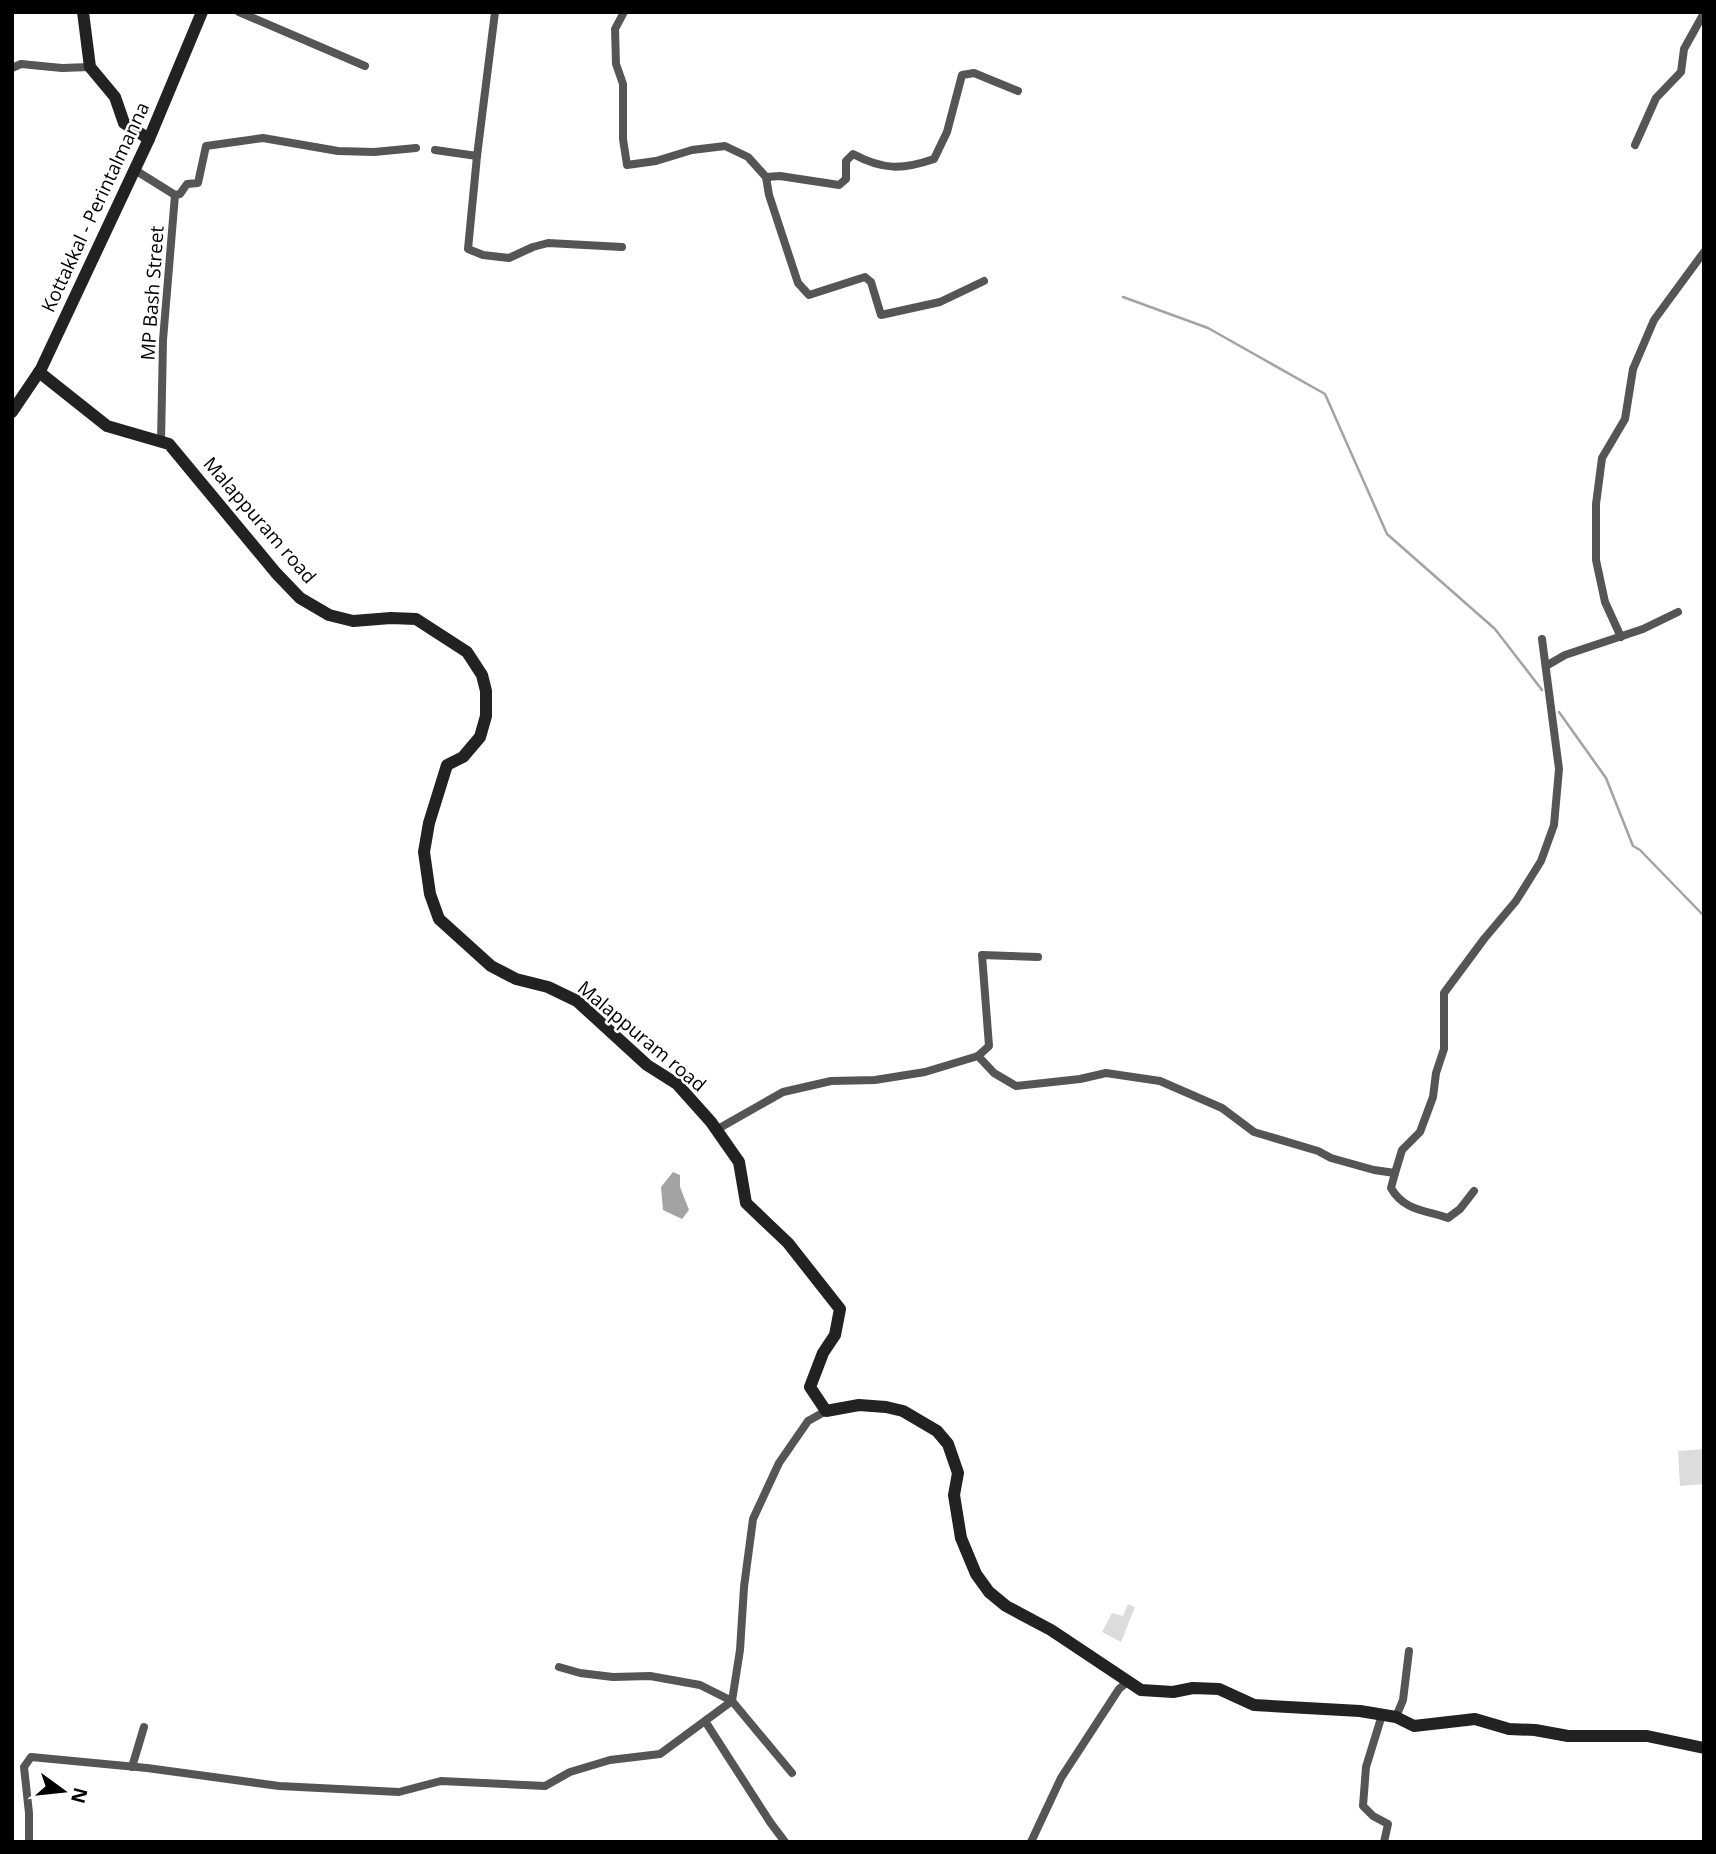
<svg xmlns="http://www.w3.org/2000/svg" width="1716" height="1854" font-family="'Open Sans',sans-serif">
<style>
.green{fill:#dcdcdc}
.water{fill:#a3a3a3}
.lines{fill:none;stroke-linecap:round;stroke-linejoin:round}
.stream{stroke:#a3a3a3;stroke-width:2.5}
.street{stroke:#555;stroke-width:8}
.secondary{stroke:#222;stroke-width:12}
.labels{text-anchor:middle;stroke-width:5;stroke-linejoin:round;paint-order:stroke}
.street-label{font-size:19px;fill:#000;stroke:#fff}
</style>
<rect width="100%" height="100%" fill="#fff"/>
<g class="green">
<path d="M1704 1449V1484L1680 1486 1678 1451Z"/>
<path d="M1128 1604 1135 1607 1121 1642 1102 1632 1112 1613 1123 1616Z"/>
</g>
<path class="water" d="M673 1172 680 1175V1187L689 1210 682 1219 663 1210 661 1187Z"/>
<g class="lines">
<g class="stream">
<path d="M1123 297 1208 328 1325 394 1387 534 1495 629 1542 690"/>
<path d="M1559 712 1606 778 1633 846 1640 850 1704 916"/>
</g>
<g class="street">
<path d="M239 12 365 66"/>
<path d="M495 12 477 156 468 249 483 255 509 258 533 247 548 243 622 247"/>
<path d="M624 12 615 29 616 64 623 84V139L627 165 656 161 692 150 725 146 748 157 766 177 769 195 798 283 809 295 865 277 871 282 881 315 940 302 984 281"/>
<path d="M12 68 21 64 62 68 90 67"/>
<path d="M1635 145 1656 98 1681 72 1684 49 1704 13"/>
<path d="M435 150 477 156"/>
<path d="M135 170 175 195 163 340 161 442"/>
<path d="M766 177 780 176 839 185 846 179V161L853 154C883 170 902 170 934 159L947 132 962 75 974 73 1018 91"/>
<path d="M175 195 180 194 187 184 198 183 206 146 263 138 338 151 374 152 416 148"/>
<path d="M1621 637 1605 602 1596 560V504L1602 458 1625 419 1633 369 1654 320 1704 252"/>
<path d="M1546 666 1565 655 1643 629 1678 612"/>
<path d="M978 1056 989 1046 982 955 1038 957"/>
<path d="M716 1130 783 1092 831 1081 875 1080 925 1072 978 1056 994 1073 1016 1086 1080 1079 1106 1073 1160 1081 1222 1108 1254 1132 1318 1151 1331 1158 1374 1170 1395 1173 1402 1150 1420 1132 1433 1097 1436 1073 1444 1049V993L1484 939 1516 901 1541 861 1554 825 1559 769 1542 639"/>
<path d="M1395 1173 1391 1188C1404 1211 1426 1210 1448 1218L1460 1209 1474 1191"/>
<path d="M1382 1715 1366 1767 1363 1806 1373 1816 1388 1824 1384 1842"/>
<path d="M1396 1717 1403 1700 1409 1651"/>
<path d="M705 1721 770 1822 785 1842"/>
<path d="M132 1767 144 1727"/>
<path d="M792 1773 732 1701 740 1650 744 1587 753 1519 779 1463 808 1421 826 1411"/>
<path d="M29 1842V1813L24 1767 31 1757 147 1768 279 1786 399 1792 441 1781 545 1786 570 1772 610 1760 660 1754 732 1701 700 1685 650 1676 613 1677 580 1673 559 1667"/>
<path d="M1031 1842 1061 1778 1119 1689 1127 1682"/>
</g>
<g class="secondary">
<path d="M83 12 90 67 115 97 124 123 149 139"/>
<path d="M39 372 107 426 169 444 276 573 300 598 329 615 353 621 391 618 416 619 467 652 482 675 486 691V716L480 737 463 757 447 765 429 823 424 852 430 894 439 919 491 966 516 979 548 987 577 1001 647 1065 677 1084 711 1122 739 1162 746 1203 788 1243 840 1309 835 1335 823 1353 810 1387 826 1411 859 1405 886 1407 903 1411 937 1431 948 1444 958 1473 954 1495 961 1538 976 1574 989 1592 1006 1606 1051 1630 1141 1690 1173 1692 1193 1688 1219 1689 1254 1705 1360 1711 1396 1717 1414 1726 1475 1719 1509 1729 1535 1730 1568 1736H1647L1704 1748"/>
<path d="M12 412 41 369 149 139 202 12"/>
</g>
</g>
<g class="labels">
<g class="street-label">
<text transform="translate(95 207) rotate(-65)" y="7">Kottakkal - Perintalmanna</text>
<text transform="translate(152 293) rotate(-86)" y="7">MP Bash Street</text>
<text transform="translate(260 520) rotate(49)" y="7">Malappuram road</text>
<text transform="translate(642 1036) rotate(40)" y="7">Malappuram road</text>
</g>
</g>
<rect width="1716" height="1854" fill="none" stroke="#000000" stroke-width="28"/>
<g transform="translate(63 1791) rotate(105)" stroke="#ffffff" stroke-width="5" paint-order="stroke">
<path d="M0-5L12 26L0 18L-12 26Z" fill="#000000"/>
<text y="-10" font-size="19" font-weight="bold" text-anchor="middle" fill="#000000">N</text>
</g>
</svg>
